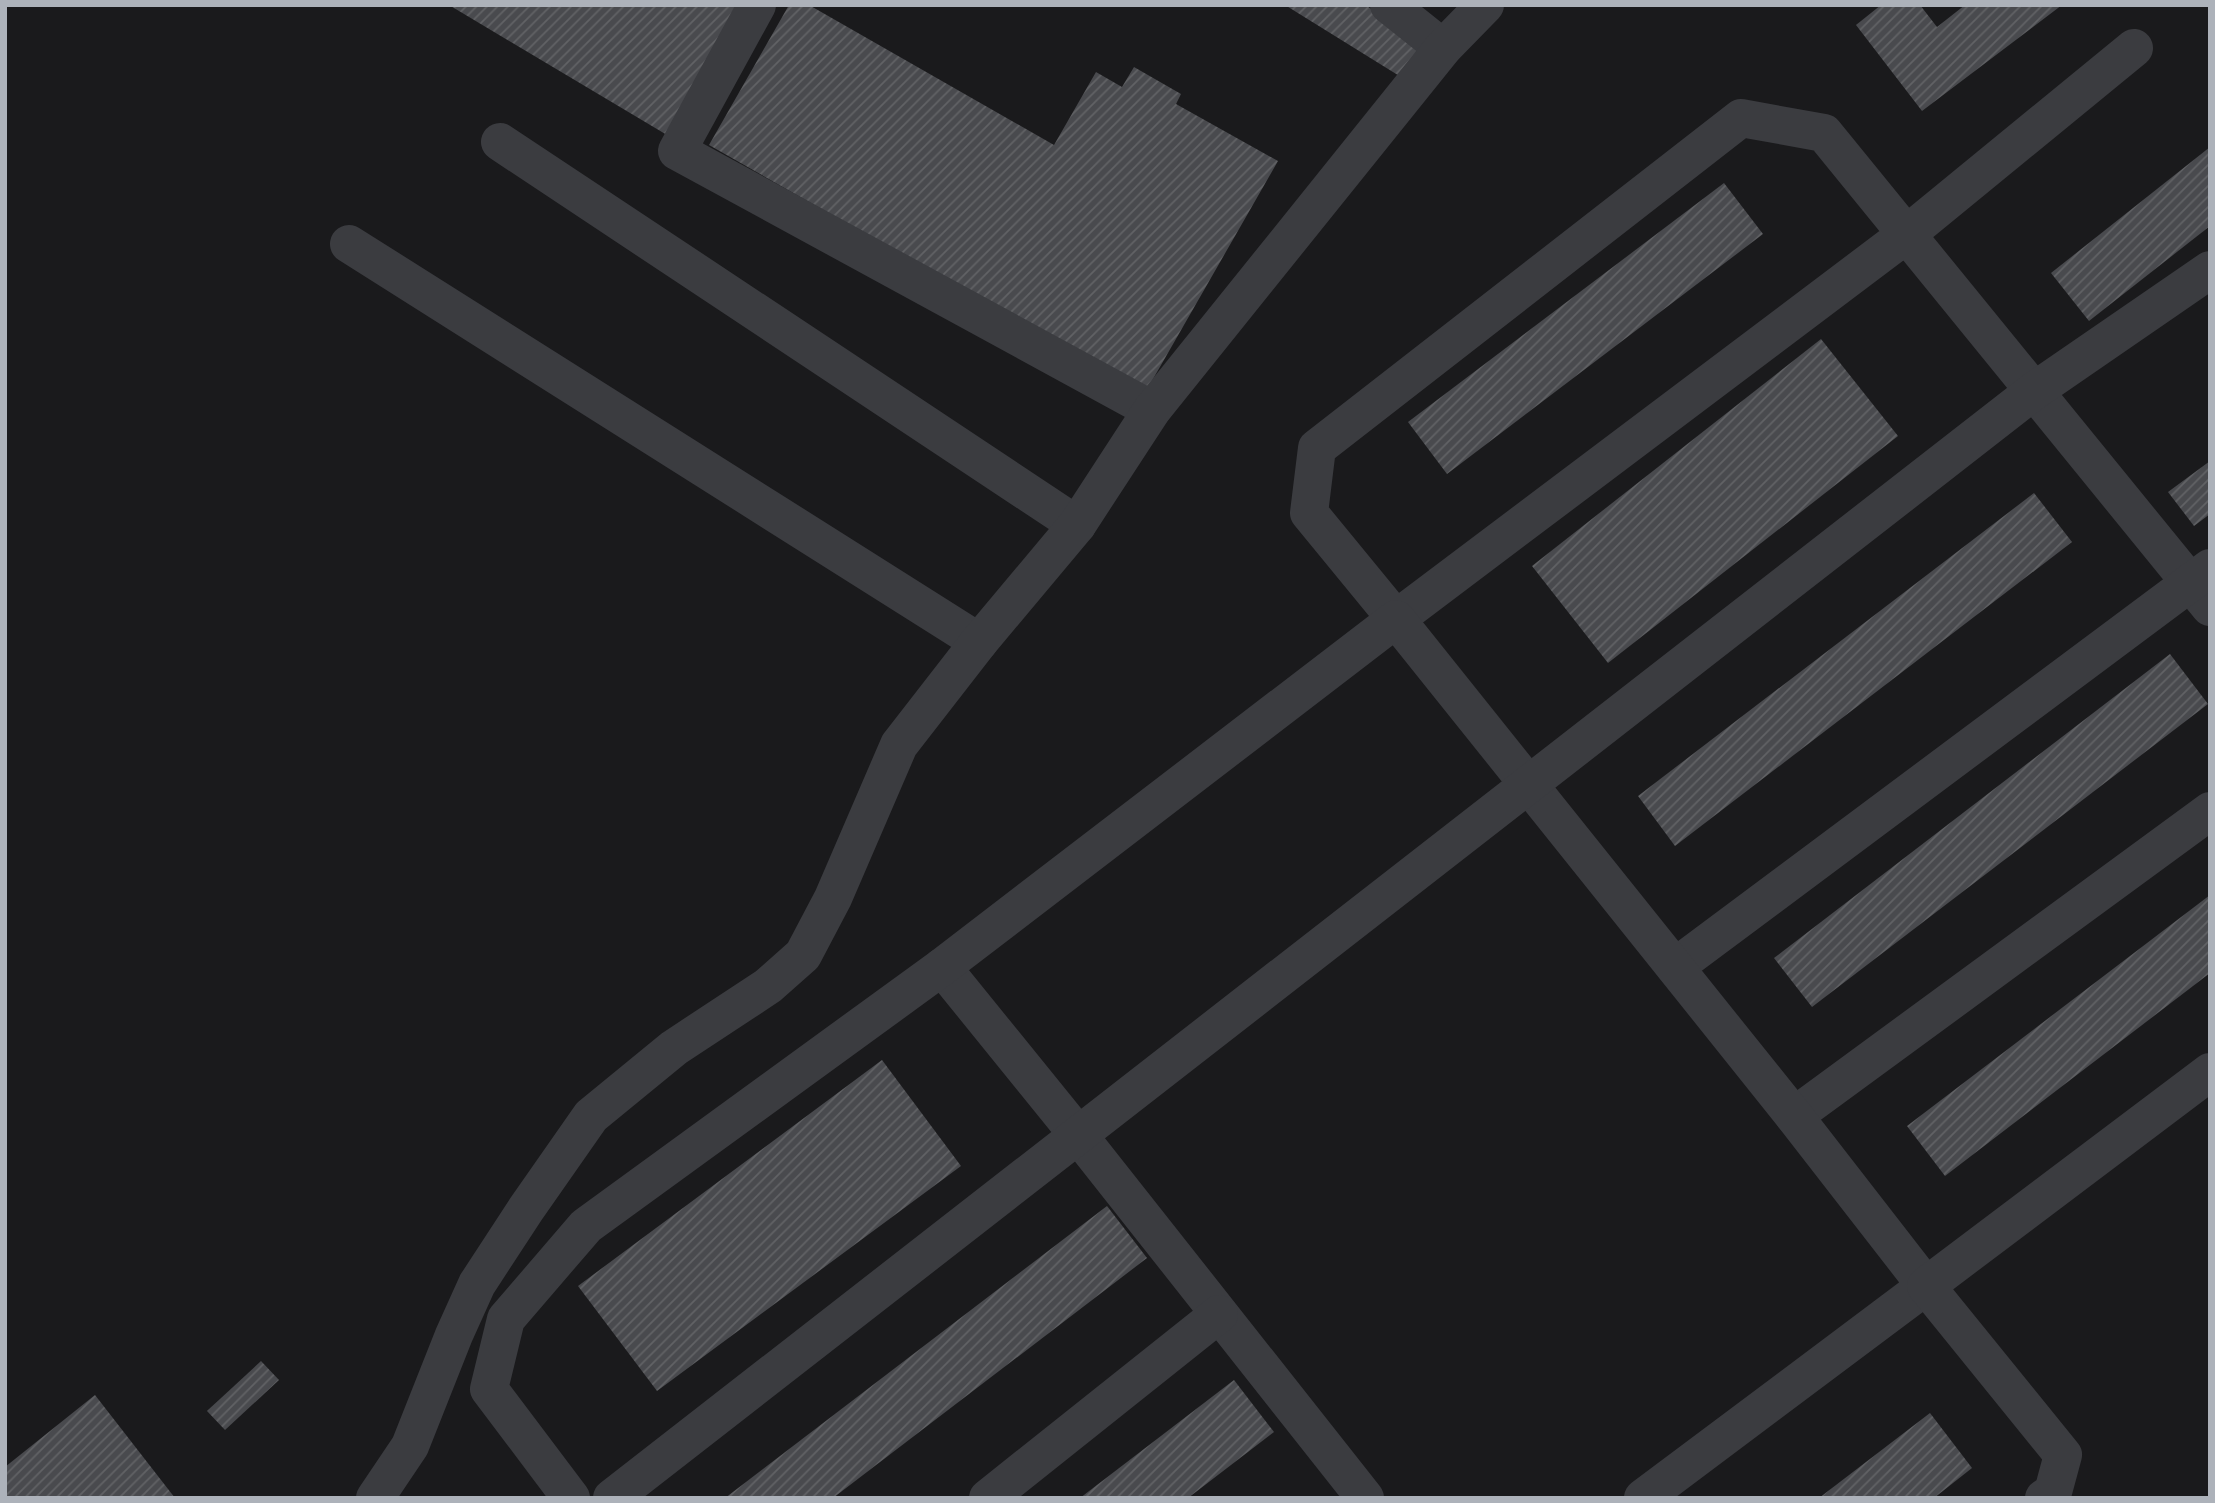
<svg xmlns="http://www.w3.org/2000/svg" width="2215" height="1503" font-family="'Exo 2',sans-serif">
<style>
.building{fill:url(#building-hatch)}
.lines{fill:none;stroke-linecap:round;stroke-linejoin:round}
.minor{stroke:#3b3c40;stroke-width:38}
</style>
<defs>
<pattern id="building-hatch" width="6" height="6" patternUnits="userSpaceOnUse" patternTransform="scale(1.75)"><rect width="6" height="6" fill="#494a4e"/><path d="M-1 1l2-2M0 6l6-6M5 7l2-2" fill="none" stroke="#616265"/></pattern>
</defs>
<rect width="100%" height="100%" fill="#1a1a1c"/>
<g class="building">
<path d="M449 5H745L667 135Z"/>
<path d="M789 5H809L1054 145 1096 72 1122 87 1134 67 1181 94 1176 104 1278 161 1145 393 709 145Z"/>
<path d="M1285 5H1365L1423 41 1401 77Z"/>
<path d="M1881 5H1920L1937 27 1965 5H2062L1922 111 1856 25Z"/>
<path d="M2210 147V226L2089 321 2051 273Z"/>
<path d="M1724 183 1763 234 1447 474 1408 422Z"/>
<path d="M1821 339 1898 436 1608 663 1532 566Z"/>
<path d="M2210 461V514L2194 526 2168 492Z"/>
<path d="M2034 493 2072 542 1675 846 1638 796Z"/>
<path d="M2170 654 2208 704 1812 1007 1774 958Z"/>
<path d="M2210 895V973L1945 1176 1907 1126Z"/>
<path d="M882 1060 961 1166 657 1391 578 1286Z"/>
<path d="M1107 1206 1147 1258 833 1498H725Z"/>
<path d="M261 1361 279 1380 225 1430 207 1411Z"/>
<path d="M1234 1380 1274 1432 1188 1498H1080Z"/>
<path d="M95 1395 175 1498H5V1467Z"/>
<path d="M1930 1413 1972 1468 1934 1498H1819Z"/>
</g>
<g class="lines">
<g class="minor">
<path d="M757 5 677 151 1152 410"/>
<path d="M1389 5 1443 48"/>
<path d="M2134 48 1907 234 1396 619 1309 513 1317 448 1741 118 1824 133C1953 291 2081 449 2210 607"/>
<path d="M500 142 1077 525"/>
<path d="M349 244 979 642"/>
<path d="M942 967 1079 1136 1365 1498"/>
<path d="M1675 967 2210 568"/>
<path d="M1794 1116 2210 811"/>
<path d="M375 1498 410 1446 454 1335 477 1284 526 1209 591 1116 674 1048 768 986 803 955 833 898 899 745 979 642 1077 525 1152 410 1443 48 1485 5"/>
<path d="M571 1498 489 1389 506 1319 586 1226 942 967 1396 619 1794 1116 1926 1286 1643 1498"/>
<path d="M612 1498 2034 391 2210 270"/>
<path d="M988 1498 1219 1314"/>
<path d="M2044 1498 2053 1492 2063 1455 1926 1286 2210 1072"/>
</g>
</g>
<rect width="2215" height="1503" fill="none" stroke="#adb2ba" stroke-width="14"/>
</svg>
